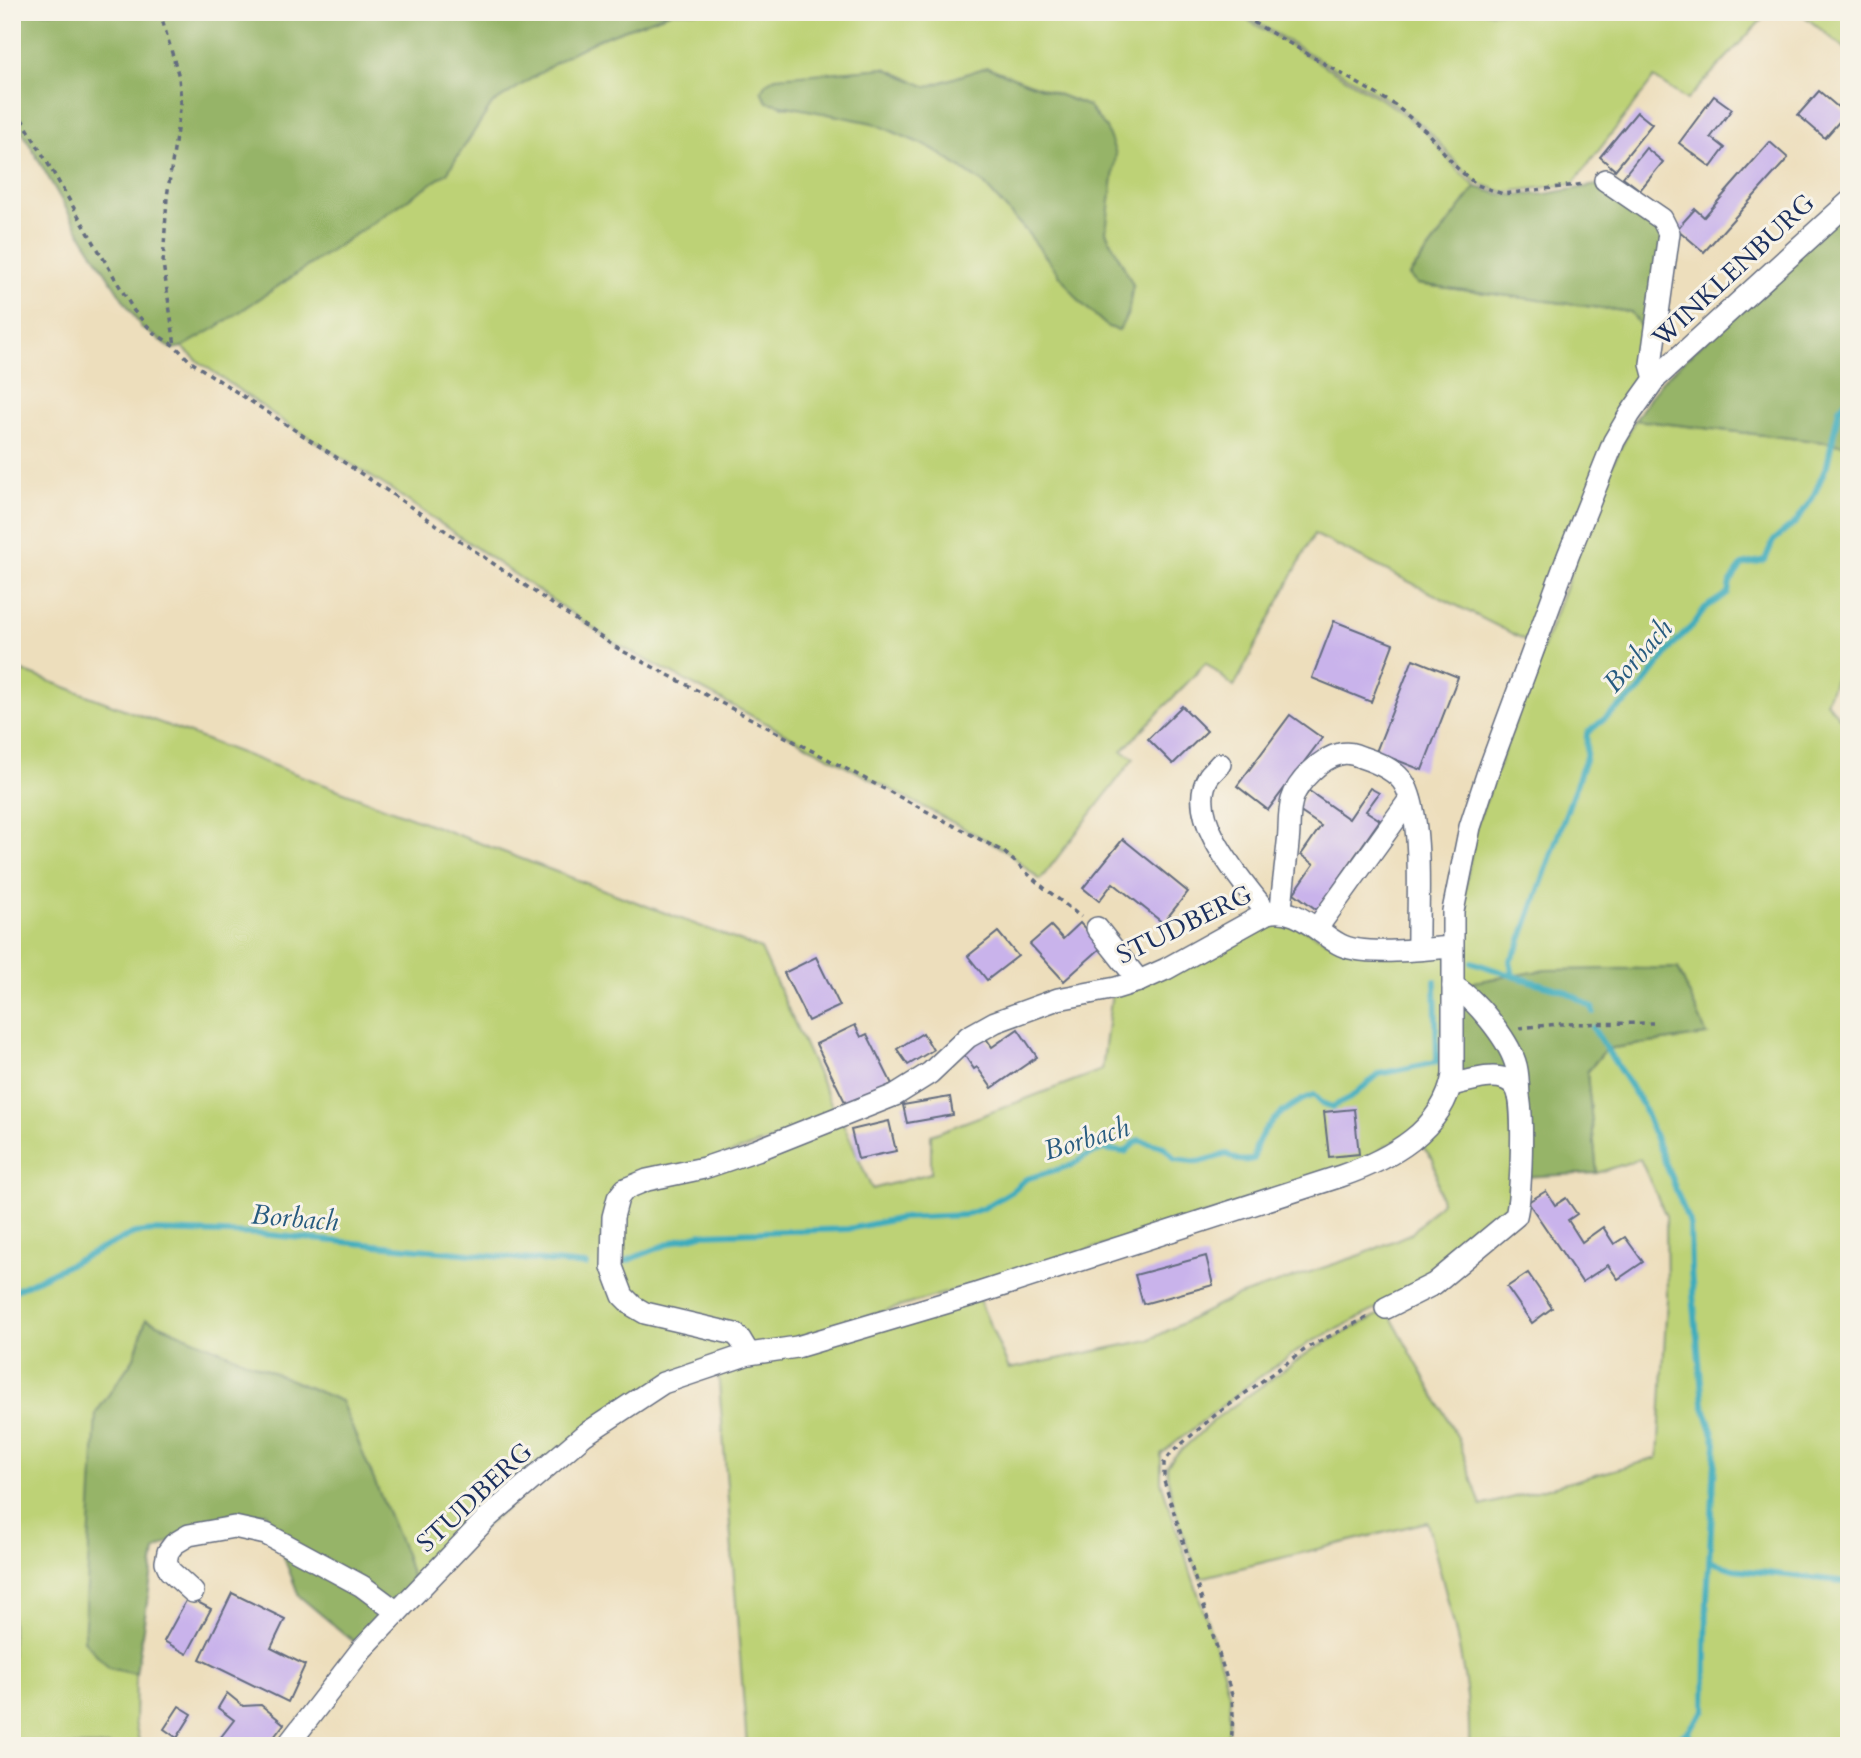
<svg xmlns="http://www.w3.org/2000/svg" width="1861" height="1758" font-family="Cardo,serif">
<style>
.green{fill:#bdd276;stroke:#6c806a;stroke-width:2;fill-rule:evenodd}
.forest{fill:#96b467;stroke:#587262;stroke-width:2}
.lines{fill:none;stroke-linecap:round;stroke-linejoin:round}
.stream{stroke:#3eacbc;stroke-width:6}
.building{fill:#c9b3eb}
.minor-casing{stroke:#646c7f;stroke-width:24}
.path{stroke:#646c7f;stroke-width:3.5;stroke-dasharray:5 5;stroke-linecap:butt}
.minor{stroke:#fff;stroke-width:21}
.labels{text-anchor:middle;stroke-width:6;stroke-linejoin:round;paint-order:stroke}
.street-label{font-size:26px;fill:#1b2f5e;stroke:#f7f3e8}
.water-label{font-size:28px;font-style:italic;fill:#275b7f;stroke:#f7f3e8}
</style>
<rect width="100%" height="100%" fill="#f7f3e8"/>
<filter id="ink" filterUnits="userSpaceOnUse"><feTurbulence type="fractalNoise" baseFrequency=".0143" numOctaves="2"/><feDisplacementMap in="SourceGraphic" scale="14" xChannelSelector="R" yChannelSelector="G"/><feConvolveMatrix kernelMatrix="1 2 1 2 8 2 1 2 1" color-interpolation-filters="sRGB"/></filter>
<filter id="wash" filterUnits="userSpaceOnUse"><feTurbulence type="fractalNoise" baseFrequency=".00686" numOctaves="4" result="noise"/><feDisplacementMap in="SourceGraphic" scale="28" xChannelSelector="R" yChannelSelector="G"/><feGaussianBlur stdDeviation="1.57" result="paint"/><feColorMatrix in="noise" values="0 0 0 0 0 0 0 0 0 0 0 0 0 0 0 0 0 1.4 0 .05"/><feComposite in="paint" operator="in"/></filter>
<g filter="url(#wash)">
<rect width="100%" height="100%" fill="#eddebc"/>
<g class="green">
<path d="M672 12H1234L1394 107 1426 132 1457 169 1476 187 1409 275 1417 284 1631 312 1649 339 1640 383 1531 643 1314 534 1234 687 1206 663 1122 751 1134 758 1040 880 1005 850 616 644 389 488 283 421 198 361 182 347 217 327 446 173 492 104 571 53 599 39ZM987 67 1088 106 1106 232 1133 285 1026 231 984 184 933 149 873 123 796 106 781 107 840 72 885 68 927 87Z"/>
<path d="M1239 12H1769L1687 100 1654 78 1573 184 1504 192 1477 183 1458 165 1427 129 1396 105Z"/>
<path d="M1799 12H1849V52Z"/>
<path d="M1635 420 1849 445V645L1826 702 1849 728V1746H1469C1472 1674 1445 1592 1427 1522L1200 1578C1187 1547 1169 1499 1167 1466L1176 1455 1215 1419 1312 1350 1387 1310 1458 1438 1481 1506 1658 1458 1667 1298 1666 1216 1640 1159 1597 1173 1587 1073 1606 1049 1707 1035 1546 970 1455 985 1461 914 1475 829 1608 473Z"/>
<path d="M12 667 761 949 838 1119 624 1187 620 1298 724 1331 745 1354 672 1372 414 1585 405 1554 146 1320 134 1358 96 1413 109 1668 136 1674 135 1721 140 1746H12Z"/>
<path d="M1274 915 1338 946 1448 950 1452 1054 1428 1121 1340 1174 750 1352 629 1300 614 1226 634 1187 843 1123 872 1189 931 1173V1135L1102 1070 1112 992Z"/>
<path d="M1511 1084 1516 1207 1432 1281 1309 1343 1251 1383 1161 1454V1482L1219 1657 1230 1697 1227 1746H747L718 1370 978 1297 1009 1369 1149 1340 1233 1298 1361 1255 1412 1233 1441 1202 1433 1159 1416 1139 1452 1087Z"/>
</g>
<g class="forest">
<path d="M12 12H427L430 16 439 12H672L599 39 571 53 492 104 447 173 217 327 182 347 172 349 141 327 82 236 12 114Z"/>
<path d="M987 67 1088 106 1106 128 1116 154 1106 232 1133 285 1128 314 1119 330 1108 327 1081 303 1026 231 984 184 933 149 873 123 767 102 761 91 766 83 776 77 885 68 927 87Z"/>
<path d="M1602 184 1665 234 1649 339 1631 312 1417 284 1409 276 1476 187 1503 195 1545 194Z"/>
<path d="M1849 207V445L1635 420 1661 382Z"/>
<path d="M1678 968 1707 1035 1606 1049 1587 1072 1597 1173 1522 1177 1517 1087 1455 1083V985L1546 970Z"/>
<path d="M146 1319 341 1401 405 1554 414 1585 359 1646 299 1596 266 1512 199 1523 155 1551 136 1674 109 1668 84 1641 96 1413 134 1358Z"/>
</g>
<g class="lines">
<g class="stream">
<path d="M1472 962 1513 976 1510 961 1519 946 1586 757 1587 733 1638 692 1674 644 1695 623 1705 608 1728 593 1730 582 1742 565 1765 560 1773 541 1796 522 1813 497 1827 465 1839 409 1849 397"/>
<path d="M1513 976 1565 991 1592 1007 1593 1012"/>
<path d="M1593 1028 1642 1104 1690 1225 1691 1271 1703 1404 1716 1443 1707 1599 1705 1710 1688 1731 1664 1746"/>
<path d="M626 1261 678 1240 702 1234 848 1229 901 1218 964 1215 984 1208 1012 1191 1026 1179 1072 1165 1084 1157 1103 1149 1125 1152 1138 1140 1164 1147 1175 1159 1199 1162 1227 1154C1235 1161 1244 1162 1254 1159 1255 1129 1288 1104 1314 1095L1322 1103 1332 1107 1350 1098 1379 1074 1437 1062 1435 981"/>
<path d="M12 1292 134 1233 153 1231 260 1234 586 1265"/>
<path d="M1709 1561 1733 1569 1849 1582"/>
<path d="M1688 1731 1692 1746"/>
</g>
</g>
<g id="blocks">
<g class="building">
<path d="M1819 91 1846 114 1825 138 1798 115Z"/>
<path d="M1714 96 1732 109 1711 137 1725 148 1711 167 1679 143Z"/>
<path d="M1637 112 1652 124 1615 170 1600 157Z"/>
<path d="M1770 142 1788 158 1704 252 1677 229 1695 209 1704 217Z"/>
<path d="M1646 148 1663 162 1640 190 1623 177Z"/>
<path d="M1334 621 1393 644 1371 702 1312 678Z"/>
<path d="M1413 659 1458 677 1422 770 1376 752Z"/>
<path d="M1182 706 1207 731 1173 764 1148 739Z"/>
<path d="M1290 715 1322 738 1268 810 1237 786Z"/>
<path d="M1370 788 1379 793 1366 811 1380 820 1317 910 1294 893 1314 864 1301 855 1321 826 1296 809 1309 791 1349 819Z"/>
<path d="M1123 839 1188 892 1163 923 1113 883 1099 901 1083 888Z"/>
<path d="M1080 923 1102 947 1064 981 1030 944 1051 926 1063 939Z"/>
<path d="M998 932 1018 956 987 980 968 956Z"/>
<path d="M816 957 840 1006 808 1021 784 973Z"/>
<path d="M855 1025 861 1037 867 1034 892 1084 847 1106 816 1044Z"/>
<path d="M1018 1029 1037 1057 992 1088 977 1067 974 1069 961 1050 983 1034 992 1047Z"/>
<path d="M923 1033 933 1050 908 1065 897 1049Z"/>
<path d="M950 1097 953 1115 907 1123 903 1105Z"/>
<path d="M1354 1109 1359 1154 1329 1157 1324 1112Z"/>
<path d="M889 1121 896 1151 858 1159 851 1130Z"/>
<path d="M1546 1191 1555 1205 1566 1198 1577 1214 1568 1220 1582 1242 1603 1227 1614 1244 1625 1237 1643 1262 1618 1279 1608 1265 1582 1282 1528 1202Z"/>
<path d="M1206 1256 1213 1285 1143 1304 1135 1275Z"/>
<path d="M1528 1273 1552 1308 1532 1323 1507 1287Z"/>
<path d="M232 1593 285 1619 271 1648 305 1665 288 1702 200 1659Z"/>
<path d="M188 1597 211 1609 187 1654 164 1641Z"/>
<path d="M227 1693 243 1706 261 1705 284 1724 267 1746H214L234 1720 218 1708Z"/>
<path d="M179 1706 192 1714 177 1738 164 1729Z"/>
</g>
</g>
</g>
<g filter="url(#ink)">
<use href="#blocks" fill-opacity="0" stroke="#646c7f" stroke-width="2"/>
<g class="lines">
<g class="minor-casing">
<g id="minor">
<path d="M1605 180 1662 219 1669 233 1651 364 1655 379"/>
<path d="M1220 764C1217 768 1212 772 1209 776 1183 817 1244 883 1267 913"/>
<path d="M1281 912C1282 888 1286 866 1288 843 1290 829 1288 814 1292 800 1297 782 1321 758 1340 754 1348 752 1354 754 1361 757 1376 762 1397 770 1405 785 1424 822 1417 906 1418 949"/>
<path d="M1097 928 1139 981"/>
<path d="M1317 928 1410 799"/>
<path d="M1453 986C1475 998 1507 1038 1515 1062 1519 1073 1518 1085 1519 1096"/>
<path d="M1386 1308 1434 1284 1516 1216C1521 1197 1525 1106 1517 1090 1515 1085 1510 1081 1505 1079 1490 1073 1467 1082 1451 1085"/>
<path d="M749 1354 740 1339 735 1334 645 1313 633 1306 623 1296 612 1267 613 1217 618 1198 625 1189 647 1180 704 1168 757 1150 895 1095 930 1073 968 1037 995 1022 1058 999 1116 988 1139 981 1166 969 1267 913C1297 906 1315 931 1339 944 1361 957 1425 949 1451 947"/>
<path d="M193 1592 170 1571 166 1562 168 1552 174 1544 189 1535 234 1527 266 1534 362 1586 397 1612"/>
<path d="M287 1746 362 1649 487 1518 584 1435 663 1383 749 1354 797 1347 976 1294 1341 1176C1390 1159 1443 1131 1453 1075V911L1470 827 1487 775 1568 556 1614 441 1630 414 1655 379 1849 202"/>
</g>
</g>
<g class="path">
<path d="M160 12 179 77 181 103 167 197 163 263 175 346"/>
<path d="M1236 12 1395 105 1426 131 1457 168 1477 185 1503 194 1585 184"/>
<path d="M12 102 134 311 154 333 175 346 191 362 386 490 615 647 1004 852 1038 883 1081 917"/>
<path d="M1519 1028 1558 1024 1653 1023"/>
<path d="M1231 1746 1233 1716 1232 1695 1164 1481V1463L1171 1453 1214 1416 1310 1346 1368 1317"/>
</g>
<use href="#minor" class="minor"/>
</g>
</g>
<g class="labels">
<g class="street-label">
<text transform="translate(1733 270) rotate(-43)" y="9">WINKLENBURG</text>
<text transform="translate(1184 924) rotate(-26)" y="9">STUDBERG</text>
<text transform="translate(474 1497) rotate(-43)" y="9">STUDBERG</text>
</g>
<g class="water-label">
<text transform="translate(1637 655) rotate(-48)" y="10">Borbach</text>
<text transform="translate(1086 1138) rotate(-17)" y="10">Borbach</text>
<text transform="translate(295 1217) rotate(5)" y="10">Borbach</text>
</g>
</g>
<rect width="1861" height="1758" fill="none" stroke="#f7f3e8" stroke-width="42"/>
</svg>
